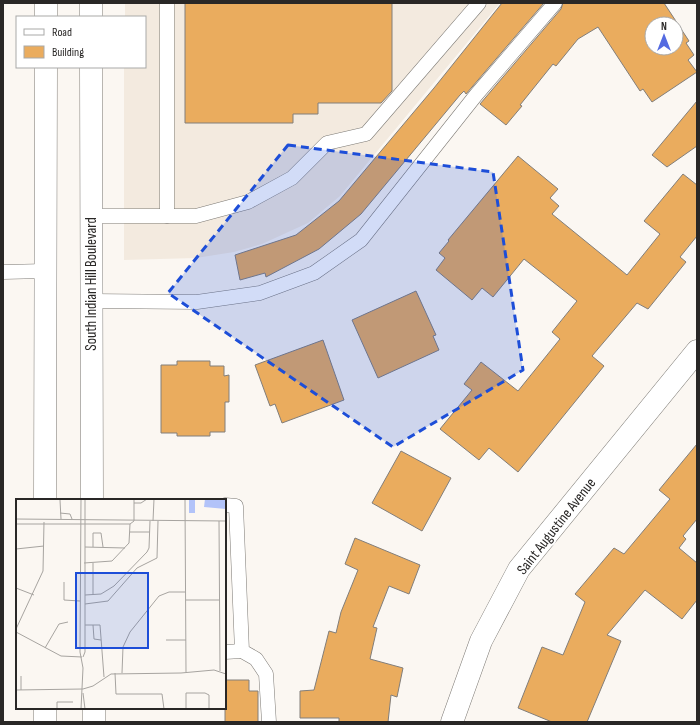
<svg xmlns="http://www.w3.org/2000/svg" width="700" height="725" font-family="'Sofia Sans Condensed',sans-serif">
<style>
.built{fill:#f3eadf}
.building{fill:#eaac5e;stroke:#827e7a;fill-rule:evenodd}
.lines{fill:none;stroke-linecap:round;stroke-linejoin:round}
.service-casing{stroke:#7d7a75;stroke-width:15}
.minor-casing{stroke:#7d7a75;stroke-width:23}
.primary-casing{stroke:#7d7a75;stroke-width:23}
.service{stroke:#fff;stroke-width:14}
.minor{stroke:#fff;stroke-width:22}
.primary{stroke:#fff;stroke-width:22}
.marked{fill:#1d4ed8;fill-opacity:0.2;stroke:#1d4ed8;stroke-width:3;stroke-dasharray:8 5;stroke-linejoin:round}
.labels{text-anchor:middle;stroke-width:4;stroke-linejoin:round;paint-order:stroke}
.street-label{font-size:15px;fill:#292726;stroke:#fff}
.inset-road{fill:none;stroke:#a7a4a0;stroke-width:1}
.view{fill:#1d4ed8;fill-opacity:0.15;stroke:#1d4ed8;stroke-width:2}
.inset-edge{fill:none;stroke:#292726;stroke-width:2}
</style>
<rect width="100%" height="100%" fill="#fbf7f2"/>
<path class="built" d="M125 3H500L340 196 308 223 262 244 234 252 196 258 124 260V67H145V17H125Z"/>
<g class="building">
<path d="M185 3H392V91L381 103H318V114H293V123H185Z"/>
<path d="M502 3H544L466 94 464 91 460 95 361 214 319 249 266 277 265 273 240 280 235 255 296 235 339 201 434 88Z"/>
<path d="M563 3H664L689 41 686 43 694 55 688 60 697 72 652 102 643 89 640 91 598 27 578 39 556 66 553 64 520 105 522 106 506 125 480 104 561 9ZM652 24H676V48H652Z"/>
<path d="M697 101V146L667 167 652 155Z"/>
<path d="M518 156 558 189 550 198 559 206 552 214 627 275 660 234 644 221 683 174 697 185V236L680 257 686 262 648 309 637 303 592 356 604 366 518 472 489 448 479 460 440 429 472 390 464 384 481 362 518 391 560 339 552 332 577 301 524 259 493 297 482 288 472 300 436 270 445 258 439 253 449 241 448 240Z"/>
<path d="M416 291 436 335 433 336 439 350 378 378 352 320Z"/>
<path d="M323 340 344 400 282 423 275 404 270 406 255 365Z"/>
<path d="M177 361H210V366H224V376L229 375V402H225V432H210V436H177V433H161V365H177Z"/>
<path d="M697 444V519L683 536 686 539 679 548 697 563V600L682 619 645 590 607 635 621 641 587 722H552L518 708 542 647 563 655 585 602 575 594 614 548 624 554 670 499 659 490Z"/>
<path d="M401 451 451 478 422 531 372 503Z"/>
<path d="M355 538 420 565 409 594 389 586 373 627 377 628 370 659 403 668 397 697 391 695 388 722H339V718H300V691L314 690 329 631 336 633 341 612 358 570 345 564Z"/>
<path d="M225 680H249V691H258V722H225Z"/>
</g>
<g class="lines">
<g class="service-casing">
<g id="service">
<path d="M167 3V216"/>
<path d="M91 216H196L248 202 292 178 327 143 366 134 479 3"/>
<path d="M3 272 45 271"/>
<path d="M91 301 197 302 260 293 314 273 361 240 476 95 555 3"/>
<path d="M225 505 236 506 242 651 256 659 266 674 269 722"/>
<path d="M225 652 242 651"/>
</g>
</g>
<g class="minor-casing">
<path id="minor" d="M452 722 481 641 519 569 697 351"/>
</g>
<g class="primary-casing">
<g id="primary">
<path d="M91 3V17"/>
<path d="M46 17V3"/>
<path d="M91 67 92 500"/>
<path d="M45 500 46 67"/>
<path d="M94 708V722"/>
<path d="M45 722V708"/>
</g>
</g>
<use href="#service" class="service"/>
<use href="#minor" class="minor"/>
<use href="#primary" class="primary"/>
</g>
<path class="marked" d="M288 145 493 172 523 370 393 447 168 293Z"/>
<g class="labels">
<g class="street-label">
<text transform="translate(91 284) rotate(-90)" y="5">South Indian Hill Boulevard</text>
<text transform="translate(556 526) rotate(-52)" y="5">Saint Augustine Avenue</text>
</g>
</g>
<g transform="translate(16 499)">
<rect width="210" height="210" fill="#fbf7f2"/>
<path d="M173 0H179V14H173ZM189 0H210V10L188 8Z" fill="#b2c3f9"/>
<path class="inset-road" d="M65 0 64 153 67 169 65 210M169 0 170 173M44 1 45 20M118 4H125L131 0M44 14 54 15 56 20M0 20 210 22M118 22V0M137 22 138 0M203 22 204 172M0 25H114L118 22M114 33H134M69 48 109 49M77 48V34H85L87 48M0 50 28 47M68 64 96 62 113 44 114 25M77 64V96M48 83V101L64 102M0 89 18 96M69 96 85 95 98 87 131 53 133 49 134 22M170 101H204M69 105 92 102 121 69 141 59 142 22M69 126H84L88 178M77 126 78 140 85 141M0 130 27 72 28 23M0 133 45 157 66 158M150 141H170M29 149 43 125 52 123M67 158 69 153V0M99 174 100 195H146L148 210M106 174 107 148 114 133 143 97 153 93H170M0 191 67 190 77 187 95 175 165 174 198 171 210 175M5 191V177M67 194 69 210M41 210V203H57M170 210V194H189L193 196V210"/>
<path class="view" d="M60 74H132V149H60Z"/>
<rect width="210" height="210" class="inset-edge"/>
</g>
<rect width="700" height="725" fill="none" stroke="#292726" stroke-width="8"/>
<rect x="16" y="16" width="130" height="52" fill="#ffffff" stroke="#a9a9a8"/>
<rect x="24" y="29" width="20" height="6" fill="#ffffff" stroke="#a9a9a8"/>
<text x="52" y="36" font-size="12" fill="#292726">Road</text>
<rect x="24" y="46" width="20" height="12" fill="#eaac5e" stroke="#a9a9a8"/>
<text x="52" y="56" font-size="12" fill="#292726">Building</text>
<g transform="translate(664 36)"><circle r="19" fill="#ffffff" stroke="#a9a9a8"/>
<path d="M0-3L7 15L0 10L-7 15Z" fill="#546be1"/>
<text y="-6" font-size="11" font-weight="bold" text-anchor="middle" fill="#292726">N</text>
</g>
</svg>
